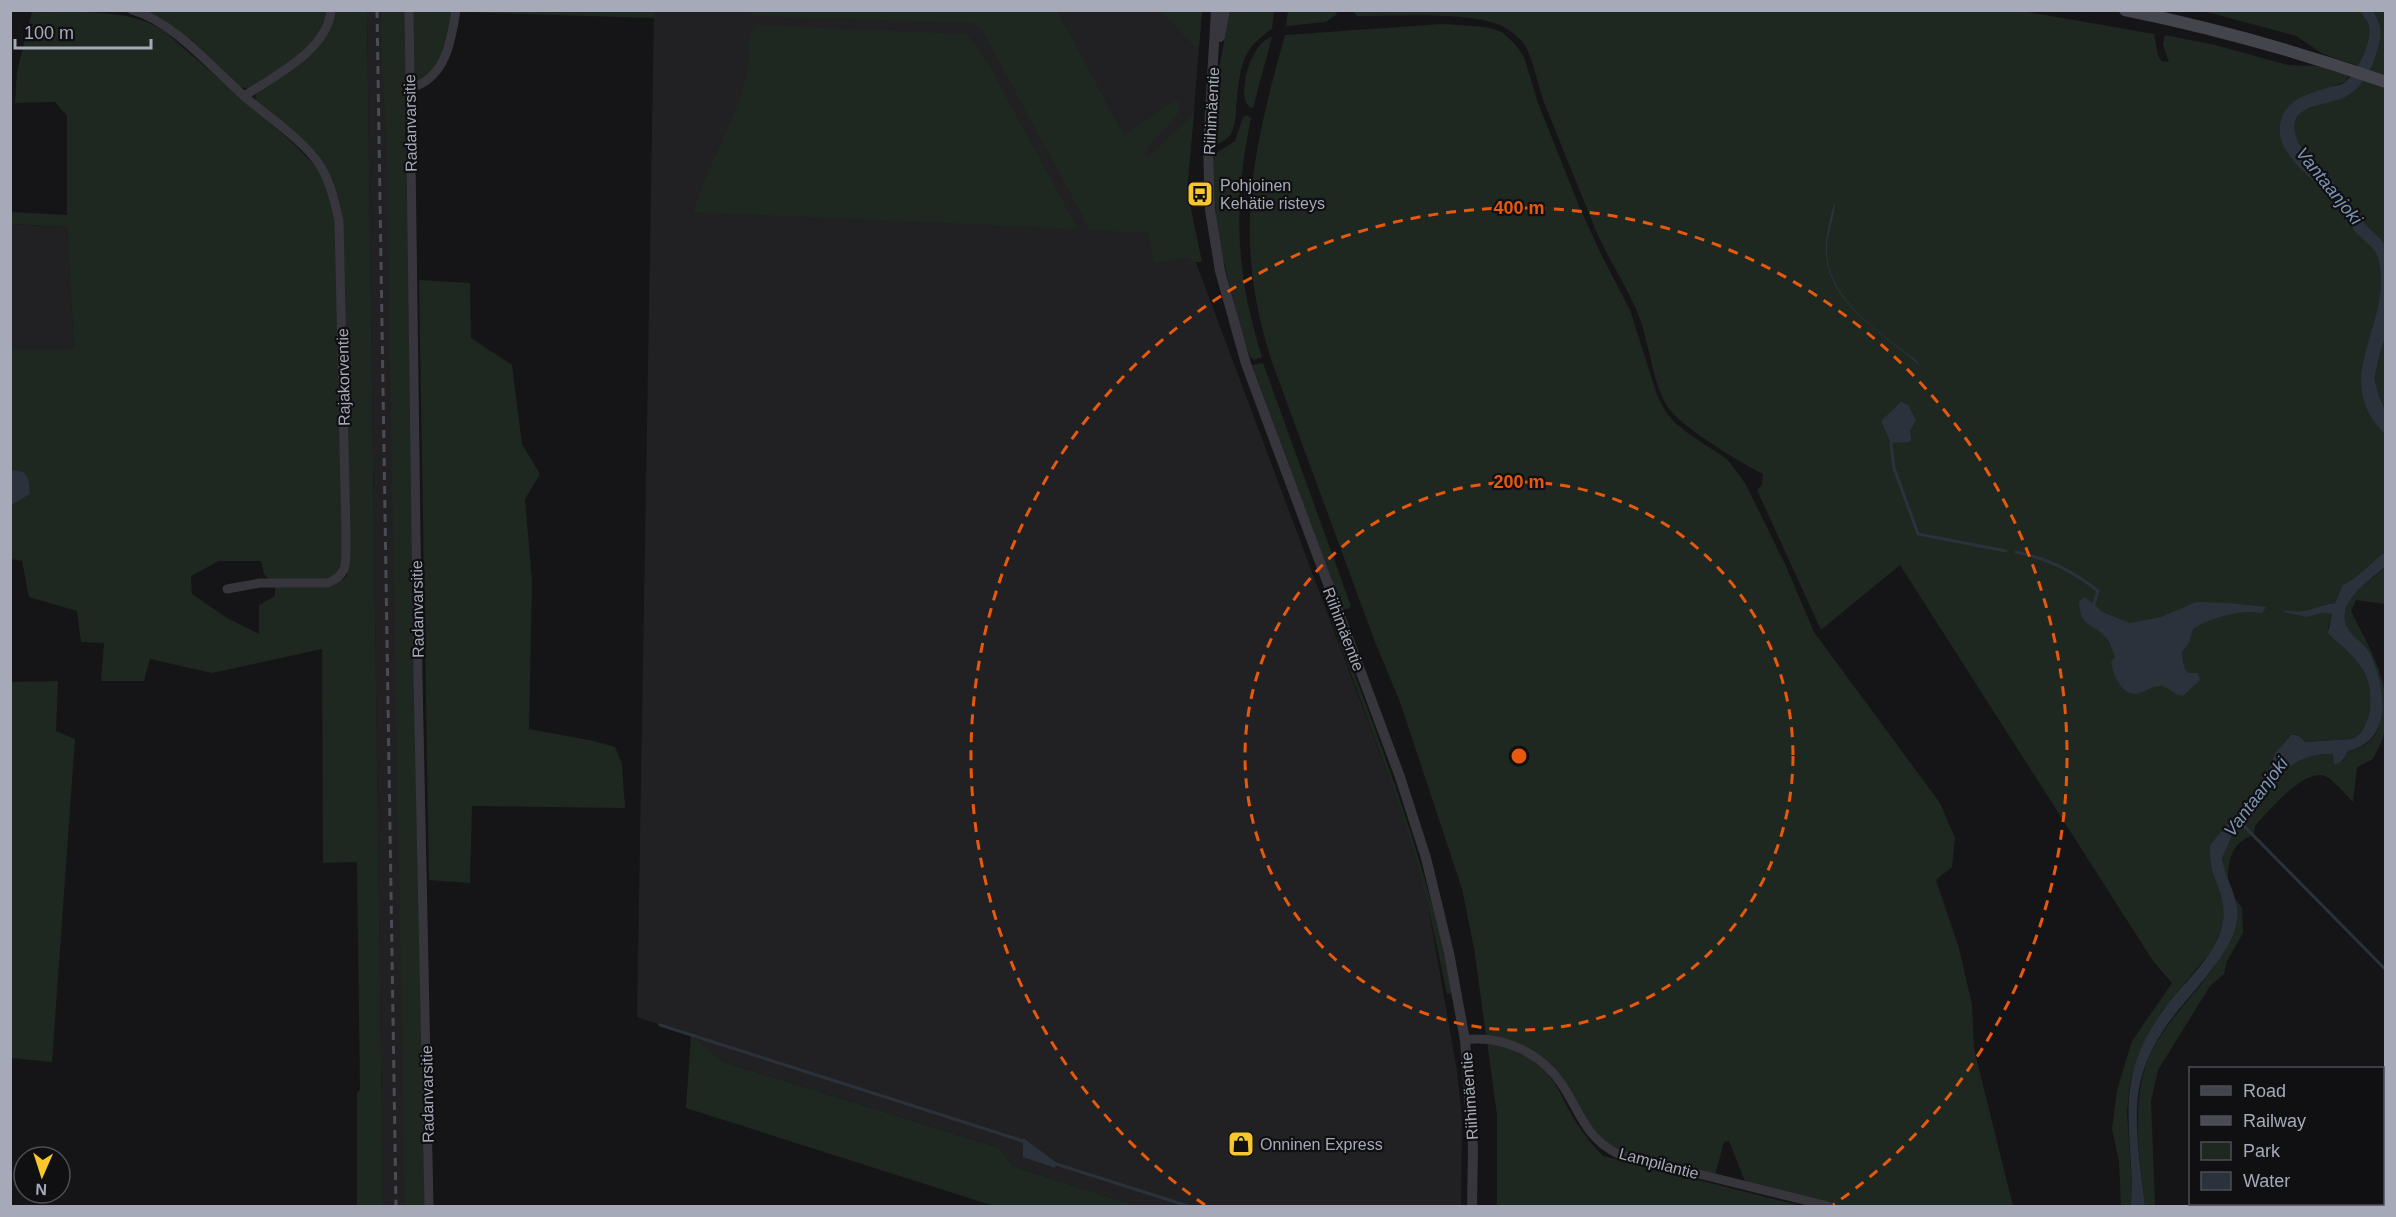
<svg xmlns="http://www.w3.org/2000/svg" width="2396" height="1217" font-family="Arial,sans-serif">
<style>
.built{fill:#212124}
.green{fill:#1f2721}
.water{fill:#2b323b}
.lines{fill:none;stroke-linecap:round;stroke-linejoin:round}
.stream{stroke:#2b323b;stroke-width:3}
.minor{stroke:#36363c;stroke-width:9}
.tertiary{stroke:#36363c;stroke-width:10}
.secondary{stroke:#44454c;stroke-width:12}
.rail{stroke:#4b4c53;stroke-width:3;stroke-dasharray:8 6;stroke-linecap:butt}
.ring{fill:none;stroke:#e8590c;stroke-width:3;stroke-dasharray:10 8}
.labels{text-anchor:middle;stroke-width:4.5;stroke-linejoin:round;paint-order:stroke}
.street-label{font-size:16px;fill:#a6aab8;stroke:#101012}
.poi-label{font-size:16px;fill:#a6aab8;stroke:#101012;text-anchor:start}
.water-label{font-size:18px;font-style:italic;fill:#7c95b4;stroke:#101012}
.centre{fill:#e8590c;stroke:#101012;stroke-width:3}
.ring-label{font-size:18px;text-anchor:middle;font-weight:bold;fill:#e8590c;stroke:#101012;stroke-width:4.5;stroke-linejoin:round;paint-order:stroke}
</style>
<rect width="100%" height="100%" fill="#151517"/>
<g class="built">
<path d="M367 11H400L419 1206H383Z"/>
<path d="M654 11H1202L1185 218 1195 260 1394 791 1413 850 1428 905 1457 1071 1462 1119 1461 1206H1136L1013 1166 1000 1148 724 1062 691 1035 637 1017Z"/>
<path d="M10 224 67 227 74 349H11Z"/>
</g>
<g class="green">
<path d="M460 10 654 11V18L460 12Z"/>
<path d="M1570 10 2022 11 2154 34 2158 56 2162 61 2169 62 2163 45 2165 35 2215 45 2288 65 2320 66 2349 76 2345 82 2328 88 2305 110 2356 89 2368 44 2358 66 2323 54 2296 36 2203 11H2385V552C2372 561 2360 579 2346 584L2335 603 2322 605 2308 616 2322 613 2332 614 2328 628C2345 656 2367 657 2370 695 2370 703 2371 710 2368 718 2364 728 2361 736 2351 739L2305 742 2295 734H2292L2275 753 2266 777 2210 845 2211 866 2225 905 2223 925 2212 950 2162 1011 2146 1039 2135 1066 2130 1083 2127 1112 2132 1186 2131 1206H2121L2119 1161 2112 1129 2117 1090 2132 1041 2172 983 2153 961 1900 565 1821 630 1757 490 1762 485 1763 474C1744 465 1681 426 1670 410 1653 387 1650 347 1640 319 1627 285 1605 255 1592 221 1577 183 1561 145 1546 107 1538 88 1535 65 1526 47 1522 39 1510 30 1502 26 1471 11 1393 16 1357 16L1353 11Z"/>
<path d="M143 11H329L317 39 290 62 248 88 240 87Z"/>
<path d="M334 11H367L383 1206H357V1093L360 1089 357 862 323 863 322 649 212 673 150 659 144 681H101L104 643 81 642 77 611 29 597 22 561 11 559V349H74L67 227 11 224 10 212 67 215V116L55 102 15 103 17 71 32 12C74 13 129 7 164 31L293 143 318 169 328 191 335 221 343 565 341 573 326 579H268L264 574 261 561H219L191 576 192 594 227 618 259 634V605L275 596V585C297 585 330 592 347 576L343 219C339 201 335 182 325 165 313 144 276 119 256 102L255 93 299 62Z"/>
<path d="M381 11H406L408 117 405 136 407 142 427 1206H405C399 860 392 513 387 167 386 115 381 63 381 11Z"/>
<path d="M412 11H453C449 35 444 71 419 82L412 77Z"/>
<path d="M749 11H1057L1124 135 1175 100 1180 102 1179 113 1144 152 1148 157 1194 114 1187 190 1202 262H1193L1187 258 1154 263 1149 233 1090 230 982 30 973 23 755 16Z"/>
<path d="M1160 11H1202L1199 48 1194 46Z"/>
<path d="M1230 11H1274L1272 29C1260 37 1249 47 1244 60 1240 71 1238 86 1237 98 1235 115 1238 141 1215 144L1213 142 1218 74Z"/>
<path d="M1288 11H1336L1337 14 1326 22 1286 26Z"/>
<path d="M1442 24 1486 27 1502 32 1515 44 1524 57 1538 103 1579 206 1601 254 1630 310 1657 395 1665 411 1675 423 1689 434 1727 459 1745 483 1785 564 1814 632 1940 803 1955 838 1952 867 1936 880 1959 948 1972 1005 1974 1049 2013 1206H1841L1746 1184 1729 1141 1724 1142 1715 1176 1633 1155 1602 1143 1546 1060 1486 1036 1475 954 1462 889 1400 702 1375 642 1273 365C1232 242 1251 156 1285 35Z"/>
<path d="M757 25 967 34 990 67 1078 229 693 212C707 167 733 126 745 81 750 65 749 46 751 29Z"/>
<path d="M1272 37 1253 108C1234 106 1248 43 1272 37Z"/>
<path d="M1247 115 1251 118C1233 207 1235 271 1262 357L1254 360 1250 357 1243 338 1221 251 1216 221 1213 155 1235 141 1243 117Z"/>
<path d="M419 280 470 283 471 338 512 365 522 444 540 474 525 499 532 581 529 729 594 741 615 747 622 764 625 808 472 806 470 883 429 880Z"/>
<path d="M1263 363 1351 606 1348 609H1342L1252 365Z"/>
<path d="M2385 567V604L2356 600 2351 611C2371 652 2392 682 2385 729 2384 739 2377 750 2373 759L2357 767 2353 802C2345 794 2334 780 2325 776 2304 768 2268 812 2255 826L2254 835C2231 843 2229 858 2228 879L2223 866 2222 854 2232 836 2245 826 2287 769C2301 757 2315 754 2333 754L2343 761 2348 751C2373 746 2380 732 2382 709 2382 705 2383 699 2382 695 2376 670 2341 638 2345 611 2349 594 2373 578 2385 567Z"/>
<path d="M1332 622 1335 623C1381 744 1428 865 1452 993L1447 994 1428 905 1413 850 1394 791Z"/>
<path d="M58 681 56 731 75 739 52 1062 11 1058 10 682Z"/>
<path d="M2236 899 2242 908 2243 933 2227 961 2224 974 2210 986 2158 1070 2151 1101 2155 1206H2145C2140 1160 2131 1110 2146 1065 2166 1005 2242 966 2236 899Z"/>
<path d="M691 1035 724 1062 1000 1148 1013 1166 1136 1206H994L686 1108Z"/>
<path d="M1487 1041C1505 1047 1523 1053 1538 1065 1556 1078 1563 1101 1574 1119 1583 1133 1592 1145 1603 1156L1802 1206H1497V1115Z"/>
</g>
<g class="water">
<path d="M2360 11H2373C2383 28 2382 35 2376 54 2371 71 2362 88 2345 97 2327 106 2285 104 2296 136 2301 153 2318 166 2330 178 2343 193 2353 210 2366 225 2372 232 2380 237 2385 245V337L2381 349 2374 378 2378 394 2385 410V434C2327 377 2396 323 2378 257 2373 245 2362 240 2354 230 2345 220 2339 207 2330 197 2312 176 2272 153 2281 120 2288 99 2307 94 2327 88 2332 86 2339 86 2344 83 2356 74 2373 41 2369 26 2368 21 2363 15 2360 11Z"/>
<path d="M1835 202C1835 218 1827 232 1827 248 1825 298 1881 333 1916 360L1920 366C1878 327 1813 298 1828 229 1830 220 1831 211 1835 202Z"/>
<path d="M1901 402 1908 405 1916 420 1910 431 1911 439 1910 442 1891 443 1882 423V420Z"/>
<path d="M11 470C30 471 28 477 30 494L11 505Z"/>
<path d="M2385 552V567C2373 577 2348 595 2345 612 2342 635 2362 638 2370 654 2386 687 2394 741 2348 751 2344 758 2343 763 2334 764L2333 754C2316 753 2300 758 2287 769L2245 826 2232 836 2222 858C2225 880 2240 897 2237 920 2232 956 2187 996 2167 1025 2154 1043 2143 1066 2139 1088 2133 1123 2141 1171 2145 1206H2131C2131 1199 2132 1191 2132 1184 2129 1113 2118 1075 2162 1012 2181 984 2214 959 2222 926 2227 905 2220 892 2213 873 2210 864 2210 855 2210 845L2266 777 2275 753 2292 734 2299 736 2305 742 2351 739C2361 736 2364 728 2368 718 2371 710 2370 703 2370 694 2368 664 2348 653 2328 633L2332 614 2322 613 2307 617 2284 612V610C2309 615 2312 606 2335 603L2343 585C2359 578 2371 562 2385 552Z"/>
<path d="M2084 597 2094 604 2102 612 2130 623 2161 617 2196 602 2230 603 2266 607 2262 613C2241 609 2210 618 2193 629L2189 643 2182 652C2182 660 2183 667 2188 673H2198L2200 680 2183 696C2173 695 2171 688 2162 686 2152 685 2144 693 2135 694 2121 694 2113 674 2111 662L2115 657C2113 652 2111 643 2107 639 2094 622 2080 629 2079 602Z"/>
<path d="M1023 1138 1057 1163 1055 1168 1023 1157Z"/>
</g>
<g class="lines">
<g class="stream">
<path d="M1891 443 1894 468 1918 534 2006 551"/>
<path d="M2016 552C2047 558 2073 571 2098 591L2094 604"/>
<path d="M2242 824 2386 970"/>
<path d="M660 1025 1026 1142"/>
<path d="M1053 1163 1188 1206"/>
</g>
<g class="minor">
<path d="M132 10C174 22 212 68 244 96 274 76 328 50 331 10"/>
<path d="M409 10 418 678 429 1206"/>
<path d="M410 88C445 79 451 43 456 10"/>
<path d="M227 589 260 583H327C351 575 345 558 346 536L339 221C335 203 331 184 321 167 305 141 268 117 244 96"/>
<path d="M1465 1040C1501 1035 1540 1052 1561 1083 1580 1111 1585 1138 1618 1154L1828 1206"/>
</g>
<g class="tertiary">
<path d="M1216 10 1208 147 1210 210 1220 271 1246 364 1400 777 1426 858 1449 953 1465 1040 1473 1148 1472 1206"/>
<path d="M1220 37 1225 10"/>
</g>
<path class="secondary" d="M2125 10C2214 28 2300 52 2386 82"/>
<path class="rail" d="M377 10 396 1206"/>
</g>
<g class="ring">
<circle cx="1519" cy="756" r="274"/>
<path d="M1205 1205A548 548 0 1 1 1833 1205"/>
</g>
<defs>
<g id="bus-square" transform="scale(1.35)"><rect x="-9" y="-9" width="18" height="18" rx="4" fill="#f8c72c" stroke="#101012"/><path d="M-5-6H5V4H4V6H2V4H-2V6H-4V4H-5ZM-3.5-4V0h7V-4ZM-3.5 1.2v1.5H-2V1.2ZM2 1.2v1.5H3.5V1.2Z" fill="#111"/></g>
<g id="shop-square" transform="scale(1.35)"><rect x="-9" y="-9" width="18" height="18" rx="4" fill="#f8c72c" stroke="#101012"/><path d="M-5-2.5h2.3a2.7 3.5 0 0 1 5.4 0H5L5.5 6h-11ZM-1.5-2.5h3a1.5 2.3 0 0 0-3 0Z" fill="#111"/></g>
</defs>
<g fill-rule="evenodd">
<use href="#bus-square" x="1200" y="194"/>
<use href="#shop-square" x="1241" y="1144"/>
</g>
<g class="labels">
<g class="street-label">
<text transform="translate(1211 111) rotate(-87)" y="6">Riihimäentie</text>
<text transform="translate(410 123) rotate(-91)" y="6">Radanvarsitie</text>
<text transform="translate(343 377) rotate(-91)" y="6">Rajakorventie</text>
<text transform="translate(417 609) rotate(-91)" y="6">Radanvarsitie</text>
<text transform="translate(1344 629) rotate(69)" y="6">Riihimäentie</text>
<text transform="translate(427 1094) rotate(-91)" y="6">Radanvarsitie</text>
<text transform="translate(1469 1096) rotate(-94)" y="6">Riihimäentie</text>
<text transform="translate(1659 1163) rotate(15)" y="6">Lampilantie</text>
</g>
<g class="poi-label">
<text x="1220" y="191">Pohjoinen<tspan x="1220" dy="18">Kehätie risteys</tspan></text>
<text x="1260" y="1150">Onninen Express</text>
</g>
<g class="water-label">
<text transform="translate(2329 186) rotate(51)" y="6">Vantaanjoki</text>
<text transform="translate(2256 797) rotate(-53)" y="6">Vantaanjoki</text>
</g>
</g>
<circle cx="1519" cy="756" r="9" class="centre"/>
<g class="ring-label">
<text x="1519" y="214">400 m</text>
<text x="1519" y="488">200 m</text>
</g>
<rect width="2396" height="1217" fill="none" stroke="#a6aab8" stroke-width="24"/>
<rect x="2189" y="1067" width="195" height="138" fill="#101012" stroke="#4c4e54" stroke-width="1.5"/>
<rect x="2201" y="1086" width="30" height="9" fill="#44454c" stroke="#4c4e54" stroke-width="1.5"/>
<text x="2243" y="1097" font-size="18" fill="#a6aab8">Road</text>
<rect x="2201" y="1116" width="30" height="9" fill="#4b4c53" stroke="#4c4e54" stroke-width="1.5"/>
<text x="2243" y="1127" font-size="18" fill="#a6aab8">Railway</text>
<rect x="2201" y="1142" width="30" height="18" fill="#1f2721" stroke="#4c4e54" stroke-width="1.5"/>
<text x="2243" y="1157" font-size="18" fill="#a6aab8">Park</text>
<rect x="2201" y="1172" width="30" height="18" fill="#2b323b" stroke="#4c4e54" stroke-width="1.5"/>
<text x="2243" y="1187" font-size="18" fill="#a6aab8">Water</text>
<g transform="translate(42 1175) rotate(183)"><circle r="28" fill="#101012" stroke="#4c4e54" stroke-width="1.5"/>
<path d="M0-4.5L10 22L0 15L-10 22Z" fill="#f8c72c"/>
<text y="-9" font-size="16" font-weight="bold" text-anchor="middle" fill="#a6aab8">N</text>
</g>
<path d="M15 39v9h136v-9" fill="none" stroke="#a6aab8" stroke-width="3"/>
<text x="24" y="39" font-size="18" fill="#a6aab8" stroke="#101012" stroke-width="4.5" paint-order="stroke">100 m</text>
</svg>
